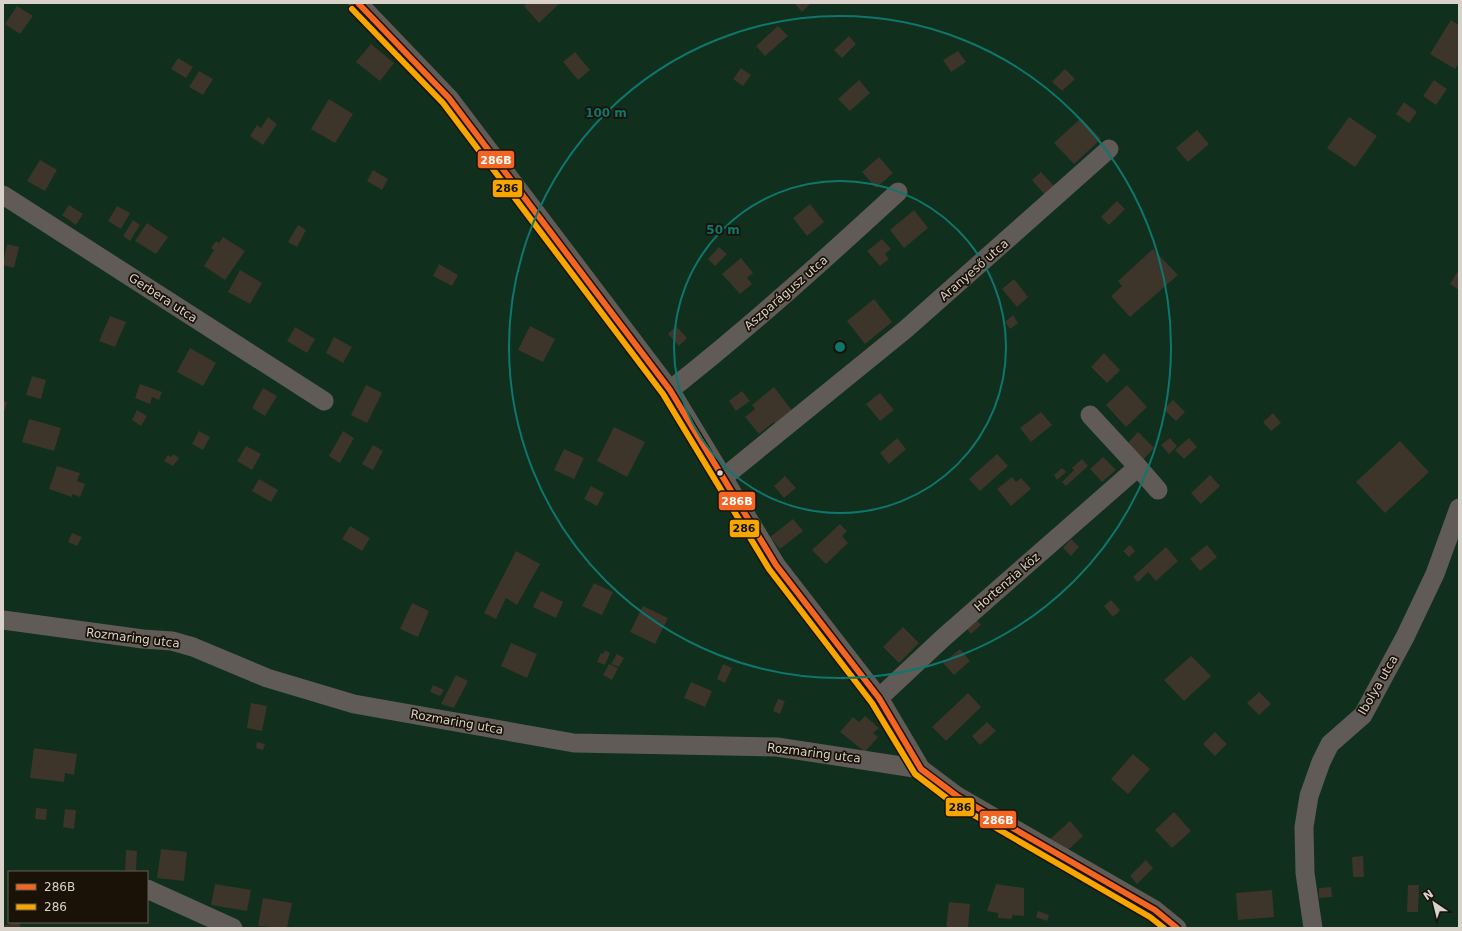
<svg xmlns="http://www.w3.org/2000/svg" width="1462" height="931" font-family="'DejaVu Sans',sans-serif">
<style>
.green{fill:#102f1c;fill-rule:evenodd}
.building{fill:#3d342a}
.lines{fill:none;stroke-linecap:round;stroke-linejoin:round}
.street{stroke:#605b57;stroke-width:19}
.bus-1-casing{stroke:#1a1207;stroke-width:9}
.bus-2-casing{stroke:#1a1207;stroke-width:9}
.bus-1{stroke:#f26522;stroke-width:6}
.bus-2{stroke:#f7a600;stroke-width:6}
.ring{fill:none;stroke:#0f766e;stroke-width:2}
.bus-dot{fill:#d8d2cb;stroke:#1a1207;stroke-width:1.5}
.labels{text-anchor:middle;stroke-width:3.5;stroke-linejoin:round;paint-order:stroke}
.street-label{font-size:12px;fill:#d8d2cb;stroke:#1a1207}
.centre{fill:#0f766e;stroke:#1a1207;stroke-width:2}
.ring-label{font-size:12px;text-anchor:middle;font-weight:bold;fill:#0f766e;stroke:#1a1207;stroke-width:3.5;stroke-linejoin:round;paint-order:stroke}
.line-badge{stroke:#1a1207;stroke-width:1.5}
.badge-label{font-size:11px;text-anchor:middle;font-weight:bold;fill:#fff}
.pale-badge-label{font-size:11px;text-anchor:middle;font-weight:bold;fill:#111}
</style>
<rect width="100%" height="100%" fill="#1f1a14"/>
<path class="green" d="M3 3H1459V928H3ZM9 872H147V922H9Z"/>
<g class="building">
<path d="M527 3H560L539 23 524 6Z"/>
<path d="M794 3H811L802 12Z"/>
<path d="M17 6 33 16 20 34 5 24Z"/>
<path d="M1451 20 1459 25V63L1455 69 1430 54Z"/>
<path d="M778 26 788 36 765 56 756 46Z"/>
<path d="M849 36 856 44 842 58 834 50Z"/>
<path d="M371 44 394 63 380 81 356 62Z"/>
<path d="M958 51 966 62 951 72 943 60Z"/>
<path d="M575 52 590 70 578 80 563 62Z"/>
<path d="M178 58 193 67 186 78 171 69Z"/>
<path d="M741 68 751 75 743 86 733 79Z"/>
<path d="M1065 69 1075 79 1062 91 1052 82Z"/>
<path d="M199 71 213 79 203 95 189 87Z"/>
<path d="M859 80 870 93 850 111 838 99Z"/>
<path d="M1434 80 1447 89 1436 105 1423 96Z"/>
<path d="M329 99 353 114 335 143 311 129Z"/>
<path d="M1404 102 1417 112 1409 123 1396 114Z"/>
<path d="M268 117 277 124 263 145 250 136 257 125 261 128Z"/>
<path d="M1349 117 1377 136 1355 167 1327 148Z"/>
<path d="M1081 118 1101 139 1074 164 1054 143Z"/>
<path d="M1197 130 1209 144 1188 162 1176 148Z"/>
<path d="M879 157 893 173 876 188 862 172Z"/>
<path d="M40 160 57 170 45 191 27 181Z"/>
<path d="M373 170 388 179 382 190 367 181Z"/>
<path d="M1041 172 1054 186 1045 195 1032 180Z"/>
<path d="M1117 201 1125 209 1109 225 1101 217Z"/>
<path d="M810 204 824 222 807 236 793 218Z"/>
<path d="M69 205 83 214 76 225 62 215Z"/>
<path d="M117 206 130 213 121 229 108 221Z"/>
<path d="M914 210 928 228 904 248 890 230Z"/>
<path d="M133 220 140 225 130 241 123 236Z"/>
<path d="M147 223 168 237 156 254 135 241Z"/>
<path d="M298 225 306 230 297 247 288 242Z"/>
<path d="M223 237 245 251 225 280 204 266 214 250 211 248 216 241 219 243Z"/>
<path d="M882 239 891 249 885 254 889 259 880 266 867 251Z"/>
<path d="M7 244 19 247 14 268 3 265Z"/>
<path d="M719 247 727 254 715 266 708 259Z"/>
<path d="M1153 249 1178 275 1130 317 1111 296 1122 286 1118 281Z"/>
<path d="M741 258 753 273 747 278 752 284 740 294 722 274Z"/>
<path d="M439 264 458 275 452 286 433 276Z"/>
<path d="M1459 269V290L1450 284Z"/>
<path d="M240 270 262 283 250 304 228 292Z"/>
<path d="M1014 279 1028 297 1017 307 1002 289Z"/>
<path d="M874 299 892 322 865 344 847 321Z"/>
<path d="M1013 315 1018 323 1010 329 1005 322Z"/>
<path d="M110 316 126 322 115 347 99 341Z"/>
<path d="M530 326 555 339 543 362 518 350Z"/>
<path d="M676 326 687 338 679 346 668 334Z"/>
<path d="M295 327 315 339 307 353 287 341Z"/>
<path d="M334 337 352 347 343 363 326 353Z"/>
<path d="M190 348 216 363 203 386 177 372Z"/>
<path d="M1104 353 1120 370 1107 383 1091 367Z"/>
<path d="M32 376 46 380 41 399 26 395Z"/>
<path d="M140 384 162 392 159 400 152 397 150 404 135 398Z"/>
<path d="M366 385 382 393 367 423 351 415Z"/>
<path d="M1127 385 1147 407 1126 427 1106 405Z"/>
<path d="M774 387 794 413 777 426 774 422 759 434 745 417 755 409 752 405Z"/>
<path d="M263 388 277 396 265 416 252 408Z"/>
<path d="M742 391 750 401 736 411 729 401Z"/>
<path d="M880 393 894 410 880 421 866 404Z"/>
<path d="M1173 400 1185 412 1176 421 1163 409Z"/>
<path d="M3 401 7 402 3 416Z"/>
<path d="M137 410 147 416 141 426 132 420Z"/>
<path d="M1041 412 1052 425 1031 442 1020 428Z"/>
<path d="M1273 413 1281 423 1271 431 1263 422Z"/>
<path d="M29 419 61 428 54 451 22 442Z"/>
<path d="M614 427 645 442 627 477 597 461Z"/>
<path d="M199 431 210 437 203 450 192 444Z"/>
<path d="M343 431 354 438 340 463 329 456Z"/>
<path d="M1138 432 1154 448 1142 461 1125 446Z"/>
<path d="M897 438 906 449 889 464 880 453Z"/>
<path d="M1170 438 1177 446 1169 454 1161 445Z"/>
<path d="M1189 438 1197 447 1184 459 1175 450Z"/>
<path d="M1400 441 1429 472 1385 513 1356 482Z"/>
<path d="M373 445 383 451 373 470 362 464Z"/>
<path d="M246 446 261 454 252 470 237 461Z"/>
<path d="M564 449 584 458 574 479 554 470Z"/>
<path d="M173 454 179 458 173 466 164 461 168 455 171 457Z"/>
<path d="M997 454 1008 466 980 491 969 479Z"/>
<path d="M1103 457 1116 470 1102 482 1090 469Z"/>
<path d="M1082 459 1088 466 1066 486 1062 482 1074 470 1072 468Z"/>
<path d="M57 466 80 473 77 481 85 484 80 497 72 494V497L49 489Z"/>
<path d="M1062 468 1066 472 1057 480 1054 475Z"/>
<path d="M1210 475 1220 486 1201 504 1191 493Z"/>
<path d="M785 476 796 488 784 498 774 486Z"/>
<path d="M1012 477 1016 482 1021 478 1031 489 1011 506 997 489Z"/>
<path d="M259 479 278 490 271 502 252 491Z"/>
<path d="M591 486 604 493 597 506 584 499Z"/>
<path d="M793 519 803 531 780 549 770 537Z"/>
<path d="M840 524 847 531 842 536 848 543 826 564 812 550Z"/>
<path d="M350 526 370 538 362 551 342 539Z"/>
<path d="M72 533 82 537 77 546 68 542Z"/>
<path d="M1071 539 1079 547 1071 556 1063 548Z"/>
<path d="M1130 545 1135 551 1129 557 1123 551Z"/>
<path d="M1207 545 1217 557 1200 571 1190 559Z"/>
<path d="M1166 547 1178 561 1156 581 1148 572 1138 582 1133 577Z"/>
<path d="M516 551 540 564 517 605 506 598 496 619 484 613Z"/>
<path d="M594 583 613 592 602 615 582 606Z"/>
<path d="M541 591 563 602 556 618 533 607Z"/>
<path d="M1111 600 1120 610 1113 617 1104 606Z"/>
<path d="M412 603 429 611 418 637 400 629Z"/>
<path d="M643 606 668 618 655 644 630 632Z"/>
<path d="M975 618 981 625 971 634 965 627Z"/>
<path d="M903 627 919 643 899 663 883 647Z"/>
<path d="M511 643 537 654 527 678 501 666Z"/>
<path d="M960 649 970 661 954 675 943 663Z"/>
<path d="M605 650 610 653 605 665 597 662 601 653 603 654Z"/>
<path d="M617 654 624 658 619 667 611 664Z"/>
<path d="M1191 656 1211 676 1184 701 1164 680Z"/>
<path d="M609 664 618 668 612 680 603 675Z"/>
<path d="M723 664 732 668 725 683 717 679Z"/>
<path d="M456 675 468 681 454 708 441 704Z"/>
<path d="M691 682 712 691 705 707 684 698Z"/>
<path d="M433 685 444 690 440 696 430 692Z"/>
<path d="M1259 692 1271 704 1259 715 1247 703Z"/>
<path d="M968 693 981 707 946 741 932 727Z"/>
<path d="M778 699 785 701 780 714 773 711Z"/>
<path d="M251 703 267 706 262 731 247 728Z"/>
<path d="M865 716 879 728 873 733 878 737 865 752 840 732 853 717 859 722Z"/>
<path d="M987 722 996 731 980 745 972 736Z"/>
<path d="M1215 732 1227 744 1215 756 1203 744Z"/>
<path d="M257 742 265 744 263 750 256 748Z"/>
<path d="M34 748 77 754 74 775 65 773 64 782 30 778Z"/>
<path d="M1133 754 1150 769 1128 794 1111 779Z"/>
<path d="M36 808 47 809 46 820 35 819Z"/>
<path d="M65 809 76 810 74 829 63 827Z"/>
<path d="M1174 812 1191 831 1172 848 1155 830Z"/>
<path d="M1070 821 1083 836 1068 850 1050 839Z"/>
<path d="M161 849 187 852 184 881 157 878Z"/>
<path d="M126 850 137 851 136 871 125 870Z"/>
<path d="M1363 856 1364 877H1353L1352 857Z"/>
<path d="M1146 860 1153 868 1137 884 1130 876Z"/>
<path d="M215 884 251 890 247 911 211 905Z"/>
<path d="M996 884 1024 888V916L1013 915 1011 919 998 918V913L987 911Z"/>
<path d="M1408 885H1419L1418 912H1407Z"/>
<path d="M1331 887 1332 897 1319 898V888Z"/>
<path d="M1272 890 1274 917 1238 920 1236 893Z"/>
<path d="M263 898 292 903 287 928 258 926Z"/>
<path d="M949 902 970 904 968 928H946Z"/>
<path d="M1038 911 1049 915 1047 921 1036 917Z"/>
<path d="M15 922H19L21 928H3V926Z"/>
</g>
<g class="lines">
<g class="street">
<path d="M358 3 449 98 670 390 776 565 879 698 921 769 957 796 1155 910 1177 928"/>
<path d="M3 195 324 401"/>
<path d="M670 390C749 328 824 260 898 192"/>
<path d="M1138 467 1158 490"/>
<path d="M724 477 906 329 1109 149"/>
<path d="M3 620 143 639 172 641 193 647 267 678 354 704 574 743 777 747 921 769"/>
<path d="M879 698 943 638 1138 467 1090 415"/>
<path d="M147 889 233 928"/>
<path d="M1313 928 1305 873 1304 827 1309 796 1321 762 1330 744 1363 715 1405 637 1435 574 1459 508"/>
</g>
<g class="bus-1-casing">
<path id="bus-1" d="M358 3 449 98 670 390 776 565 879 698 921 769 957 796 1155 910 1177 928"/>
</g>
<g class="bus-2-casing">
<path id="bus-2" d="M352 9 443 103 663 394 769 569 872 703 915 774 953 803 1150 917 1164 928"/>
</g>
<use href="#bus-1" class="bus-1"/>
<use href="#bus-2" class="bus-2"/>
</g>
<g class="ring">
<circle cx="840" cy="347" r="166"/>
<circle cx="840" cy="347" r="331"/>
</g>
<circle class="bus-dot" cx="720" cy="473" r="3.5"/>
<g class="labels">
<g class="street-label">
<text transform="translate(974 270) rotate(-41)" y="4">Aranyeső utca</text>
<text transform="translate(786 293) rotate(-41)" y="4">Aszparágusz utca</text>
<text transform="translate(163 298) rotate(33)" y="4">Gerbera utca</text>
<text transform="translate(1007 582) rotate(-41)" y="4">Hortenzia köz</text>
<text transform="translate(133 638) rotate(7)" y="4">Rozmaring utca</text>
<text transform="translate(1378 685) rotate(-60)" y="4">Ibolya utca</text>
<text transform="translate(457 722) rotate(10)" y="4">Rozmaring utca</text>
<text transform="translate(814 753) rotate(7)" y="4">Rozmaring utca</text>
</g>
</g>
<circle cx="840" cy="347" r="6" class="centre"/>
<g class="ring-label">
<text x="606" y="117">100 m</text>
<text x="723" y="234">50 m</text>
</g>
<g class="line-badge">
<rect x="477" y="150" width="38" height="19" rx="4" fill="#f26522"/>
<rect x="492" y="179" width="31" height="19" rx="4" fill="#f7a600"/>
<rect x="718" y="491" width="38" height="20" rx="4" fill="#f26522"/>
<rect x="729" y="519" width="31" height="19" rx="4" fill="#f7a600"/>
<rect x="945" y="797" width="30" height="20" rx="4" fill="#f7a600"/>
<rect x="979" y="810" width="38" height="19" rx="4" fill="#f26522"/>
</g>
<g class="badge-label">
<text x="496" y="164">286B</text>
<text x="737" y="505">286B</text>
<text x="998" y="824">286B</text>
</g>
<g class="pale-badge-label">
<text x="507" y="192">286</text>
<text x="744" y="532">286</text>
<text x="960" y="811">286</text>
</g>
<rect width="1462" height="931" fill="none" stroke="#d8d2cb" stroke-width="8"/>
<rect x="8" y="871" width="140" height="52" fill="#1a1207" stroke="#665f55"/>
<rect x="16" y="884" width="20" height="6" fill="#f26522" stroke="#665f55"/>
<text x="44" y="891" font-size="12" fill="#d8d2cb">286B</text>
<rect x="16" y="904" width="20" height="6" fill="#f7a600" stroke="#665f55"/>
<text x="44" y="911" font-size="12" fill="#d8d2cb">286</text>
<g transform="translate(1434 903) rotate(325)" stroke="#1a1207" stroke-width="3" paint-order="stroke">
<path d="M0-3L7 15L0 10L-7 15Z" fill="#d8d2cb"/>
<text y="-6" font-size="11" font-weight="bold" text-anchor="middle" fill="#d8d2cb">N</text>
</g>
</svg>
